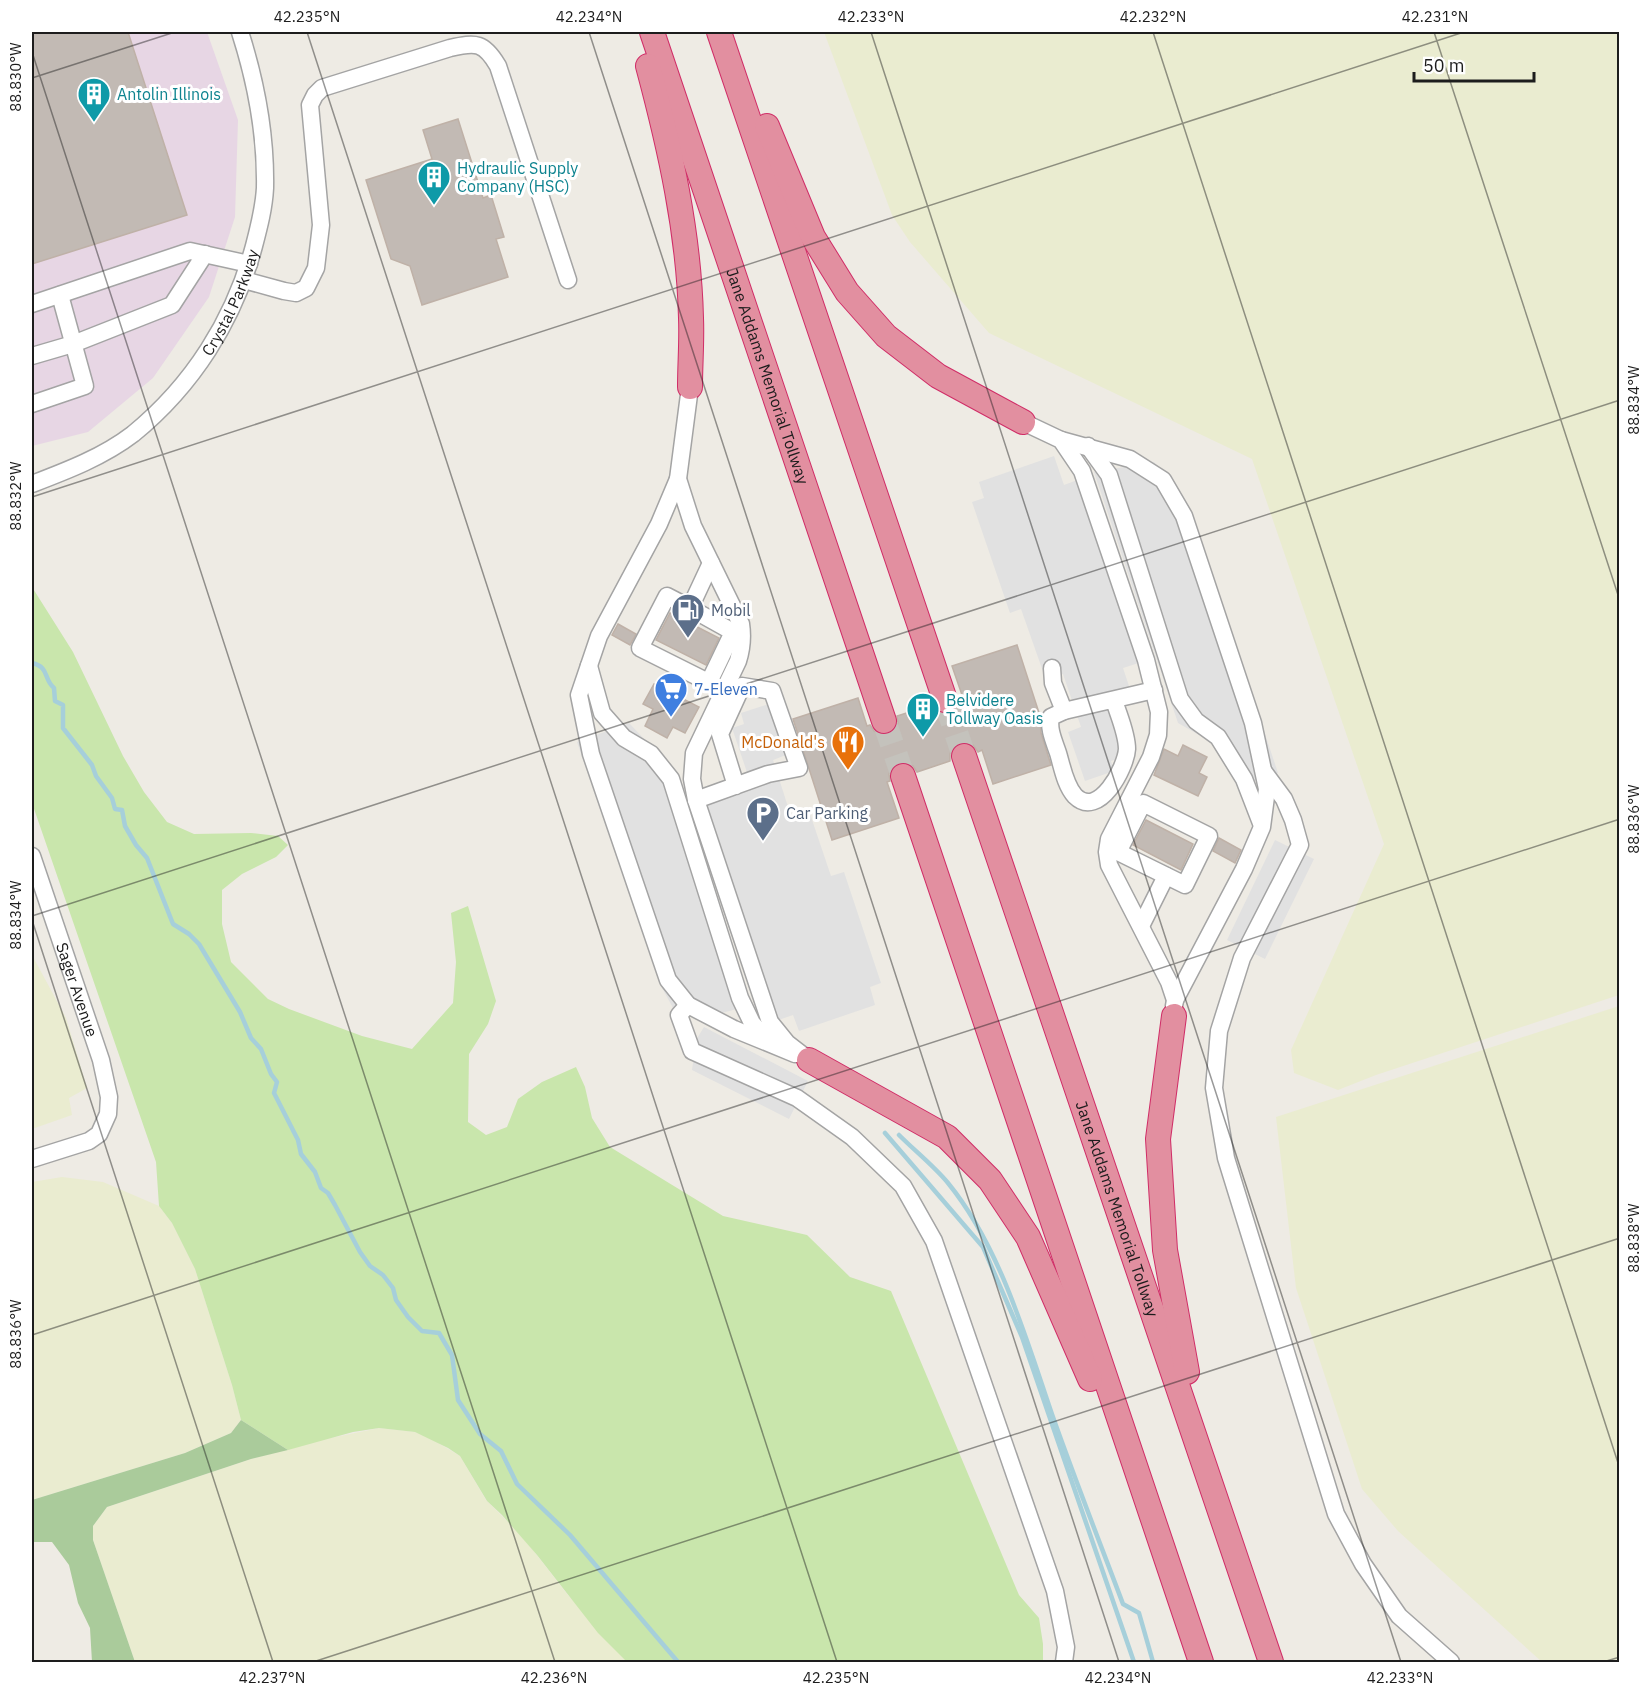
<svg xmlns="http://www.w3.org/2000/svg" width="1651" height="1694" font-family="'IBM Plex Sans',sans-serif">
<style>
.industrial{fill:#e7d6e4}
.farmland{fill:#eaecd0}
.grass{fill:#c9e6ac}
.forest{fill:#aacb9b}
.parking{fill:#e1e1e1}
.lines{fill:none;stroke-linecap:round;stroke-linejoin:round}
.stream{stroke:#a6cfda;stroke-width:4.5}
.building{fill:#c2bab4;stroke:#bfb1a7;stroke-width:1.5}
.highway-tunnel{stroke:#c4c2bc;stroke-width:24;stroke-dasharray:24 12;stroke-linecap:butt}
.minor-casing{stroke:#a4a4a4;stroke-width:19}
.highway-casing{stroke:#d02d67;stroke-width:26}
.minor{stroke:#fff;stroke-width:16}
.highway{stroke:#e28fa0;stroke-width:24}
.ticks{fill:none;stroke:#1d1d1d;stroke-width:1.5;stroke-opacity:0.45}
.labels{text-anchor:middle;stroke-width:6;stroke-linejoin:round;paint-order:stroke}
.culture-label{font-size:16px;fill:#0d838f;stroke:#fff;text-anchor:start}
.street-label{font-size:16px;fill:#1d1d1d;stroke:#fff}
.service-label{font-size:16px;fill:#4e5e75;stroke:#fff;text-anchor:start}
.shop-label{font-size:16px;fill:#366cbe;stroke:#fff;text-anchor:start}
.food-label{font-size:16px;fill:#c56008;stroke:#fff;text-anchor:end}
.neatline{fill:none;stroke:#1d1d1d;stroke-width:2}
.ticks-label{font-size:15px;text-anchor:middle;fill:#1d1d1d}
</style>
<rect width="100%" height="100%" fill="#eeebe4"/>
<path class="industrial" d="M32 32H207L238 120 235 217 209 297 153 378 88 432 32 446Z"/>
<g class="farmland">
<path d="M824 32H1619V995L1376 1075 1338 1090 1294 1073 1291 1050 1384 844 1252 459 989 333 910 242 892 215Z"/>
<path d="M32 955 66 1018 87 1088 69 1098 72 1115 32 1129Z"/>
<path d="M1619 1006V1662H1542L1398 1531 1362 1489 1296 1288 1276 1117Z"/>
<path d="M62 1177 103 1182 159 1206 172 1223 195 1269 232 1385 241 1420 231 1433 185 1453 32 1500V1182Z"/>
<path d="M379 1428 415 1432 428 1437 460 1456 486 1500 522 1536 567 1594 628 1662H135L93 1540V1526L107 1507 251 1459 321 1440Z"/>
</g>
<path class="grass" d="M32 587 73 652 123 756 144 792 167 822 194 834 251 833 278 836 288 845 276 857 242 874 222 890V924L231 962 268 999 289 1009 362 1036 412 1049 453 1003 456 962 451 913 468 906 496 1001 488 1024 469 1054 468 1122 486 1135 507 1127 518 1099 542 1082 576 1067 585 1087 592 1118 610 1147 723 1216 807 1235 850 1277 891 1291 1019 1595 1039 1618 1043 1644V1662H627L598 1633 537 1555 502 1515 487 1501 460 1456 448 1448 415 1432 379 1428 353 1432 288 1450 241 1420 232 1385 195 1269 172 1223 159 1206 156 1162 32 803Z"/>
<path class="forest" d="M241 1420 288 1450 251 1459 107 1507 93 1526V1540L135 1662H92L90 1628 78 1603 69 1565 52 1542H32V1500L185 1453 231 1433Z"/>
<g class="parking">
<path d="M1054 456 1064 485 1091 475 1154 658 1123 668 1130 689 1104 698 1124 757 1111 761 1114 771 1085 781 1068 732 1081 727 1063 674 1046 680 1021 609 1010 613 972 502 984 498 979 482Z"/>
<path d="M1154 462 1178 489 1194 520 1278 773 1239 786 1220 747 1178 723 1094 472Z"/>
<path d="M769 704 786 755 773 760 790 813 808 808 831 876 844 872 881 983 870 987 875 1005 799 1031 793 1015 767 1024 694 806 752 787 732 728 744 724 741 713Z"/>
<path d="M629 723 674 771 752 1005 699 1019 673 1008 661 986 577 742Z"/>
<path d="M1275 840 1314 859 1265 959 1227 940Z"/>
<path d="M704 1027 808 1081 789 1119 692 1070 696 1040Z"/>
</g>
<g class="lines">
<g class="stream">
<path d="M32 663C50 667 43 679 54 688L55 701 63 705V728L92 765 96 776 112 798 115 809 122 810 125 826 136 845 147 858 173 924 189 934 199 944 240 1012 251 1038 261 1049 271 1074 277 1082 274 1093 298 1140 301 1154 315 1172 321 1188 328 1193 335 1205 360 1252 370 1266 383 1275 393 1288 396 1300 408 1317 422 1331 439 1333 452 1355 458 1400 480 1434 501 1451 517 1484 570 1535 678 1662"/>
<path d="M885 1133 983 1247 1022 1337 1134 1662"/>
<path d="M899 1135C915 1151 934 1166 948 1183 1001 1248 1027 1342 1054 1420 1076 1482 1100 1543 1123 1604L1139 1613 1153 1662"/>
</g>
</g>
<g class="building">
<path d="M32 32H128L187 215 32 264Z"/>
<path d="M458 119 483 198 491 195 504 237 496 239 508 277 422 305 410 266 391 259 366 180 432 159 423 130Z"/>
<path d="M670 613 719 638 706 665 656 640Z"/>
<path d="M618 624 636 634 630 645 612 635Z"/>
<path d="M1017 645 1040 716 1041 733 1051 765 993 784 982 750 978 752 973 745 966 742 959 743 953 747 950 754V761L917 772 913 766 906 762 898 763 892 767 889 774 890 781 887 782 899 818 832 840 793 719 858 698 867 726 870 725 874 731 881 735H888L895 730 898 723 897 716 932 705 935 710 942 714H949L955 710 959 703V696L962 695 952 666Z"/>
<path d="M654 684 699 707 685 733 673 727 667 738 645 726 653 709 643 704Z"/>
<path d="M1183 745 1207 757 1199 773 1207 777 1198 796 1154 775 1164 749 1178 756Z"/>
<path d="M1146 820 1193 844 1181 870 1133 845Z"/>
<path d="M1219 838 1241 850 1235 863 1213 851Z"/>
</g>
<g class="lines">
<g class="highway-tunnel">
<path d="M945 700 964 756"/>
<path d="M884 721 903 776"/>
</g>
<g class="minor-casing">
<g id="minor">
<path d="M244 280 284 291 296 293 306 288 316 268 321 225 310 105 315 95 322 88 450 48C476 42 484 42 498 66L568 280"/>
<path d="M32 304 190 251 249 264"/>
<path d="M32 356 73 344 172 305 205 254"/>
<path d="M690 387 678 479 693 526 741 624C743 637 742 648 738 661L694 753 692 779 696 800 770 1022 787 1043 809 1060"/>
<path d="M32 404 85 386 60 295"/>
<path d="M1023 422 1061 440 1082 471 1146 660 1159 712 1158 735 1151 757 1109 839 1107 852 1109 865 1169 982 1175 1000 1174 1006"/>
<path d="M1061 440 1130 459 1163 480 1184 516 1253 723 1267 789 1262 827 1244 869 1175 1000"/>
<path d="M1088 446 1109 475 1180 699 1196 721 1218 737 1244 779 1261 823"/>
<path d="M678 479 659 524 599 636 579 695 591 754 668 980 688 1005 734 1029 795 1054"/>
<path id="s1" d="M32 484C66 471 103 457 133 434 193 385 234 320 254 246 259 227 264 208 265 188 266 135 256 82 240 32"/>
<path d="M690 608 667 596 640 648 724 690"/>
<path d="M589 666 602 713 624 738 651 754 671 779 740 998 752 1023 767 1040"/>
<path d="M1052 668 1053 683 1064 711"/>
<path d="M709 682 733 632 690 608 711 563"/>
<path d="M1114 700C1118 714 1127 733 1127 749 1126 767 1099 820 1075 796 1065 785 1062 766 1058 753 1054 741 1048 729 1051 717L1064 711 1154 690"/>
<path d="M1264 772 1284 799 1293 820 1300 845 1242 958 1219 1031 1214 1088 1226 1158 1336 1514 1363 1564 1399 1616 1451 1662"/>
<path d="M696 800 768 774 799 768 772 691 742 686 720 734 736 786"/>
<path d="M1143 803 1209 836 1185 885 1118 852Z"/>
<path id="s2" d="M32 856 101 1060 109 1097 108 1114 99 1134 89 1141 32 1159"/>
<path d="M1141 926 1166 876"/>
<path d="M688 1005 679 1015 692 1051 797 1098 852 1137 903 1186 934 1241 1055 1591 1066 1647 1064 1662"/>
</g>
</g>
<g class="highway-casing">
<g id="highway">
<path id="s3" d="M652 32 884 721"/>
<path d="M719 32 945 700"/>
<path d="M648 66C670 148 689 233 691 318 692 341 690 364 690 387"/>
<path d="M767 126 813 237 847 292 886 336 938 376 1023 422"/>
<path id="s4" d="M964 756 1271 1662"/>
<path d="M903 776 1201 1662"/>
<path d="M1174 1016 1158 1139 1165 1250 1187 1372"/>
<path d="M809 1060 947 1137 990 1180 1028 1237 1090 1379"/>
</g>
</g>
<use href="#minor" class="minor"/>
<use href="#highway" class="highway"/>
</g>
<path class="ticks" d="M307 32 837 1662M589 32 1119 1662M871 32 1401 1662M1153 32 1620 1469M1434 32 1620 601M32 52 555 1662M32 78 175 32M32 497 1464 32M32 916 1620 400M32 920 273 1662M32 1335 1620 819M313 1662 1620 1238M1603 1662 1620 1657"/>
<defs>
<g id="building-pin" transform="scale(1.725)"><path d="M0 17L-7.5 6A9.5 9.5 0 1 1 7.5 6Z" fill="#0f9aa8" stroke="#fff"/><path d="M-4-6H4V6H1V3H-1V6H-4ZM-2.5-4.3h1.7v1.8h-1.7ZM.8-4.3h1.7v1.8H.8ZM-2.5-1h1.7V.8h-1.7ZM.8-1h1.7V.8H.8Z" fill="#fff"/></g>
<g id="fuel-pin" transform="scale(1.725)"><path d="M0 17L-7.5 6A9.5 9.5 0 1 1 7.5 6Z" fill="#5c6f8a" stroke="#fff"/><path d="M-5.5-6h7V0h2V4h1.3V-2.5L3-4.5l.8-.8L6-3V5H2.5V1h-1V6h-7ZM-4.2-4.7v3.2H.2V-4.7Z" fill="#fff"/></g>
<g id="supermarket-pin" transform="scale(1.725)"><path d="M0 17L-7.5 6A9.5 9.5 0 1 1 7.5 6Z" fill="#3f7fe0" stroke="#fff"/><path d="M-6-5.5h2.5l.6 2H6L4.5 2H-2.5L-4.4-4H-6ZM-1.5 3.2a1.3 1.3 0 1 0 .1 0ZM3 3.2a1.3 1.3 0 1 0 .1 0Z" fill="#fff"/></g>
<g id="restaurant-pin" transform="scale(1.725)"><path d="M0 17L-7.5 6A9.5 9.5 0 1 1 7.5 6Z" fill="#e8710a" stroke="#fff"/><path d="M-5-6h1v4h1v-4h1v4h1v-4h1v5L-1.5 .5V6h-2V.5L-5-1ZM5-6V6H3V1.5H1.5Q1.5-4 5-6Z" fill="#fff"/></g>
<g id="parking-pin" transform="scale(1.725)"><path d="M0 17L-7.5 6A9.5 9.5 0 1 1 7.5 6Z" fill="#5c6f8a" stroke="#fff"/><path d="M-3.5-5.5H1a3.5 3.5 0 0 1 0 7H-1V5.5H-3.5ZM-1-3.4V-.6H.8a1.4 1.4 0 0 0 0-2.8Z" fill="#fff"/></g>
</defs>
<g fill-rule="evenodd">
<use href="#building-pin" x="94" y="94"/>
<use href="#building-pin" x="434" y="177"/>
<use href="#fuel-pin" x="688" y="610"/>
<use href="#supermarket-pin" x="671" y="689"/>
<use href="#building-pin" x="923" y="709"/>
<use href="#restaurant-pin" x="848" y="742"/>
<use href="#parking-pin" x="763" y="813"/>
</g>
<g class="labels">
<g class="culture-label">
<text x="117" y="100">Antolin Illinois</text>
<text x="457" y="174">Hydraulic Supply<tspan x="457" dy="18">Company (HSC)</tspan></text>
<text x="946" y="706">Belvidere<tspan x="946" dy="18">Tollway Oasis</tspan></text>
</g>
<g class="street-label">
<text dy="6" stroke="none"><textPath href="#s1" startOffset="279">Crystal Parkway</textPath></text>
<text dy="6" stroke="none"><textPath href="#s3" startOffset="363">Jane Addams Memorial Tollway</textPath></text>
<text dy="6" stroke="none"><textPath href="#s2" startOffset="141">Sager Avenue</textPath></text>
<text dy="6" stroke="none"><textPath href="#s4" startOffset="478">Jane Addams Memorial Tollway</textPath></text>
</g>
<g class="service-label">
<text x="711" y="616">Mobil</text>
<text x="786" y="819">Car Parking</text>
</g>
<g class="shop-label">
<text x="694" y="695">7-Eleven</text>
</g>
<g class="food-label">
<text x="825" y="748">McDonald's</text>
</g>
</g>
<rect width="1651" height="1694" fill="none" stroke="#ffffff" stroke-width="66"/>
<path d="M1414 72v9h120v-9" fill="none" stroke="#1d1d1d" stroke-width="3"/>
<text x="1423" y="72" font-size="18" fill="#1d1d1d" stroke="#ffffff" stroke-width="4.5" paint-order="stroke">50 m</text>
<rect x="33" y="33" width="1585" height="1628" class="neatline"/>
<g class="ticks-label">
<text x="307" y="22">42.235°N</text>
<text x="589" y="22">42.234°N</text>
<text x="871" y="22">42.233°N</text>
<text x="1153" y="22">42.232°N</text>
<text x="1435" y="22">42.231°N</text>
<text transform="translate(16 77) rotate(-90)" y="5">88.830°W</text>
<text transform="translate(1634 400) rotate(-90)" y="5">88.834°W</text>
<text transform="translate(16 496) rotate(-90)" y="5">88.832°W</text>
<text transform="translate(1634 819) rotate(-90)" y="5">88.836°W</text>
<text transform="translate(16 915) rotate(-90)" y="5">88.834°W</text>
<text transform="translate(1634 1238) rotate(-90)" y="5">88.838°W</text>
<text transform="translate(16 1334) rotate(-90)" y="5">88.836°W</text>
<text x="272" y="1683">42.237°N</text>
<text x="554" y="1683">42.236°N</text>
<text x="836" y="1683">42.235°N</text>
<text x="1118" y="1683">42.234°N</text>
<text x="1400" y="1683">42.233°N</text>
</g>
</svg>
